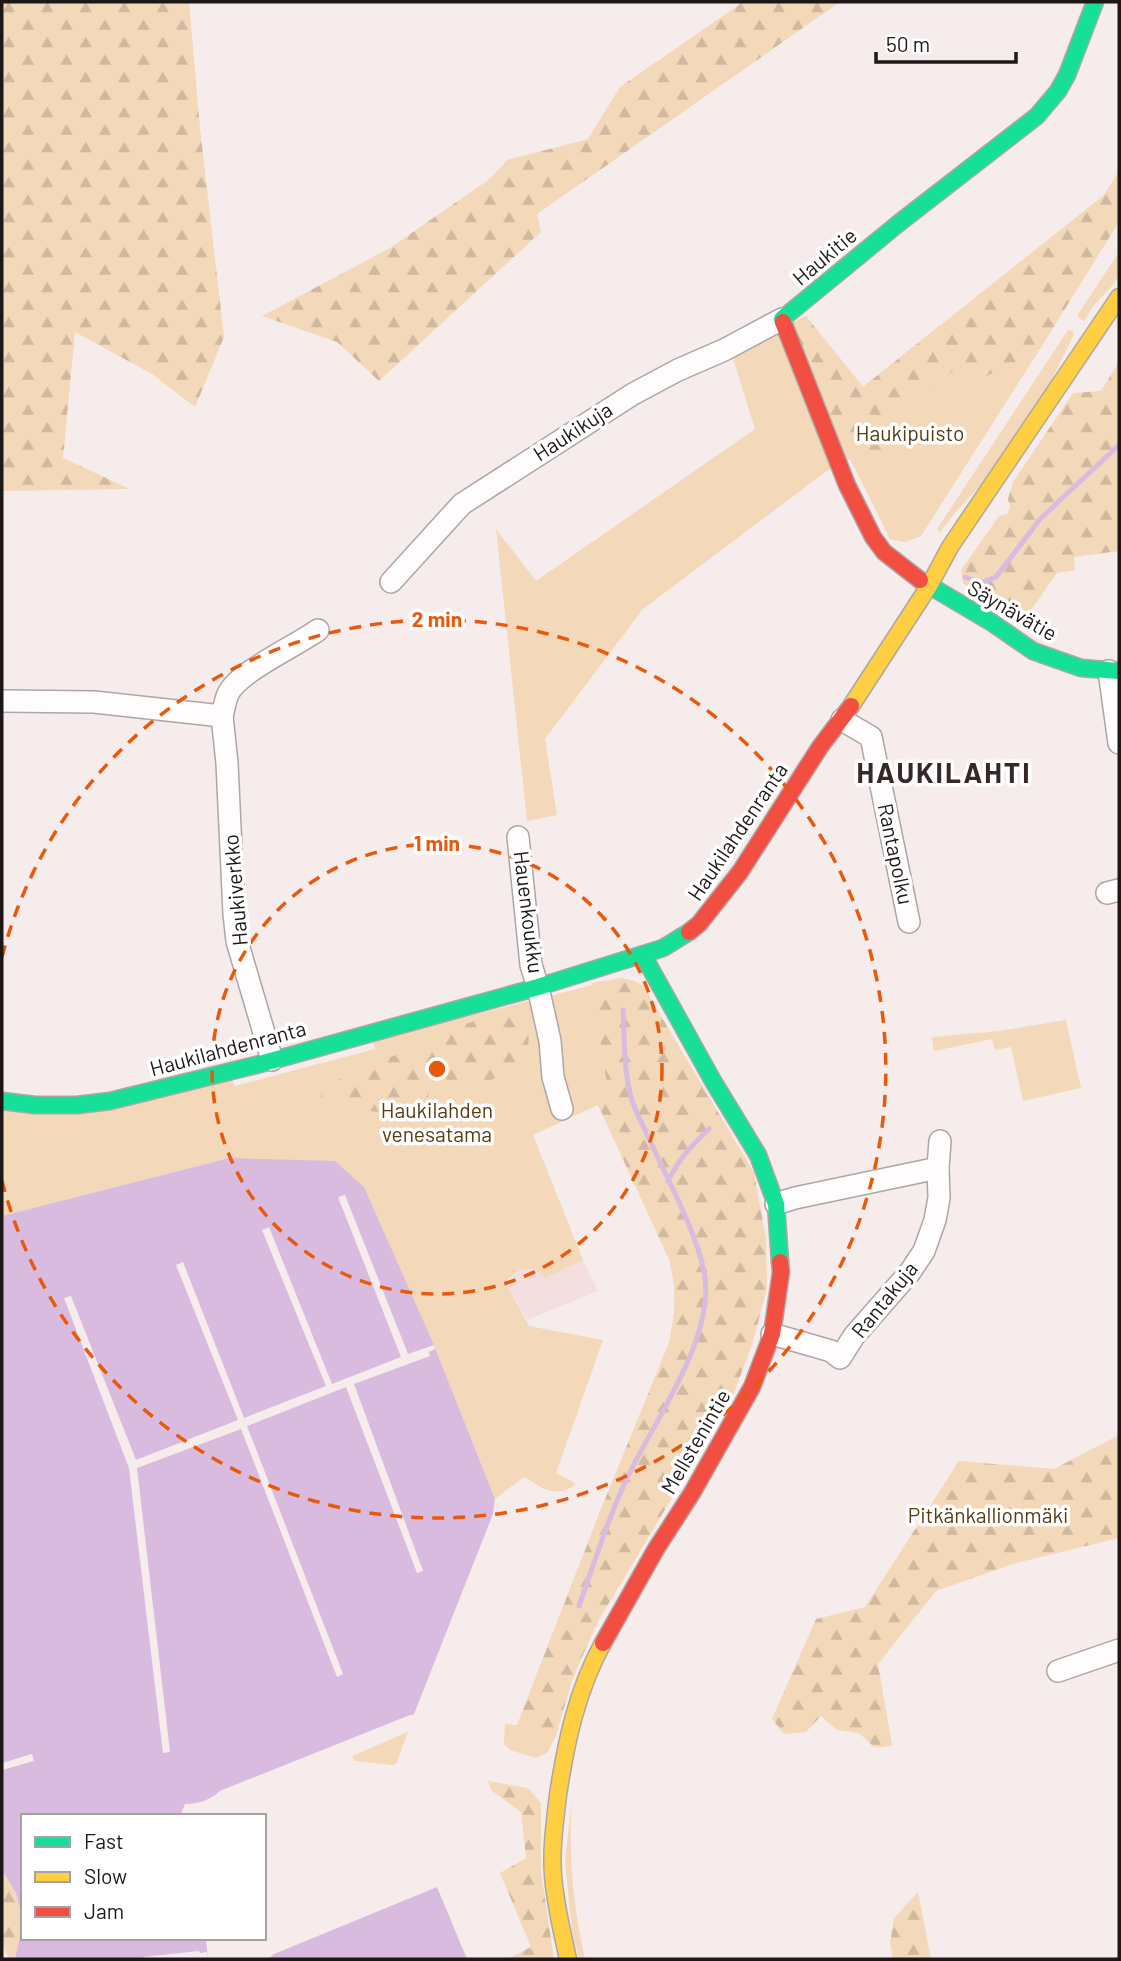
<svg xmlns="http://www.w3.org/2000/svg" width="1121" height="1961" font-family="Barlow,sans-serif">
<style>
.built{fill:#f4dfe0}
.green{fill:#f3d8b9}
.forest{fill:url(#forest-firs)}
.water{fill:#dabbe0}
.pier{fill:#f7ecec}
.lines{fill:none;stroke-linecap:round;stroke-linejoin:round}
.stream{stroke:#dabbe0;stroke-width:5}
.street-casing{stroke:#aea6a6;stroke-width:24}
.fast-casing{stroke:#aea6a6;stroke-width:19}
.slow-casing{stroke:#aea6a6;stroke-width:19}
.jam-casing{stroke:#aea6a6;stroke-width:19}
.street{stroke:#fefcfc;stroke-width:21}
.fast{stroke:#16e098;stroke-width:16}
.slow{stroke:#ffcf43;stroke-width:16}
.jam{stroke:#f24e42;stroke-width:16}
.ring{fill:none;stroke:#e8590c;stroke-width:3.5;stroke-dasharray:12 9}
.labels{text-anchor:middle;stroke-width:7;stroke-linejoin:round;paint-order:stroke}
.street-label{font-size:21px;fill:#1e1718;stroke:#fff}
.park-label{font-size:21px;fill:#573c11;stroke:#fff}
.district-label{font-size:28px;font-weight:bold;letter-spacing:2px;fill:#362728;stroke:#fff}
.centre{fill:#e8590c;stroke:#fff;stroke-width:3.5}
.ring-label{font-size:21px;text-anchor:middle;font-weight:bold;fill:#e8590c;stroke:#fff;stroke-width:7;stroke-linejoin:round;paint-order:stroke}
</style>
<defs>
<pattern id="forest-firs" width="22" height="20" patternUnits="userSpaceOnUse" patternTransform="scale(1.75)"><rect width="22" height="20" fill="#f3d8b9"/><path d="M5 1l3.5 6h-7zM16 11l3.5 6h-7z" fill="#d0b99e"/></pattern>
</defs>
<rect width="100%" height="100%" fill="#f7ecec"/>
<path class="built" d="M583 1260 598 1291 527 1320 505 1281 521 1269H535L545 1277Z"/>
<g class="green">
<path d="M1119 252V275L1112 286 1093 306 1084 321 1077 316Z"/>
<path d="M806 316 863 387 940 325 979 379 1040 349 921 536 905 542 890 539 850 459 824 473 643 609 545 739 557 815 527 821 496 529 536 581 755 429 732 355Z"/>
<path d="M1068 330 1073 331 1074 334 1048 388 989 476 955 513 940 532 937 529Z"/>
<path d="M621 978 634 981 643 986 754 1173 597 1623 572 1680 555 1738 547 1753 536 1758 510 1750 504 1744 505 1724 517 1725 599 1514 669 1343C676 1310 677 1291 669 1259L598 1105 533 1135 583 1260 545 1278 535 1269H521L505 1281 529 1326 603 1340 556 1473 575 1483 574 1486C551 1499 543 1487 524 1477L495 1499 434 1345 229 1158 2 1216V1107L230 1077 235 1086 375 1049 373 1040Z"/>
<path d="M1066 1020 1081 1088 1023 1101 1011 1047 995 1050 992 1039 934 1051 932 1037 1000 1031Z"/>
<path d="M408 1732 396 1764 392 1765 355 1761 352 1756Z"/>
<path d="M572 1799C568 1854 573 1906 585 1959H579L572 1932 565 1861Z"/>
</g>
<g class="forest">
<path d="M2 2H189L200 128 224 337 195 407 152 374 75 332 63 458 130 489 2 491Z"/>
<path d="M743 2H840L537 214 541 232 379 381 337 342 262 316 390 248 491 178 507 160 588 139 620 87Z"/>
<path d="M1119 171V222L1040 349 979 380 965 361 897 417 882 451H867L832 423 793 323 806 316 863 387 1104 195Z"/>
<path d="M1119 362V551L1074 557 1075 570 1057 573 1022 623 972 592 963 583 961 570 999 516 1007 514 1010 507 1008 499 1013 482 1073 393 1101 391Z"/>
<path d="M621 978 634 981 643 986 754 1173 766 1238 767 1288 752 1345 732 1398 597 1623 572 1680 555 1738 532 1730 522 1713 599 1514 669 1343C676 1310 677 1291 669 1259L598 1105 609 1098 592 983Z"/>
<path d="M513 1011C534 1025 529 1043 525 1064L489 1081 459 1087 446 1082 431 1087 427 1099 407 1114 355 1110 322 1101 320 1089 365 1067 411 1049 428 1052C446 1024 482 1019 513 1011Z"/>
<path d="M1119 1435V1538L1016 1563 936 1591 878 1664 892 1745 886 1747H874L859 1733 837 1730 821 1716 806 1732 784 1734 772 1719 816 1619 865 1607 959 1461 1054 1469Z"/>
<path d="M488 1781 528 1788 541 1803V1872L554 1959H507L531 1947 500 1873 526 1858 521 1812 491 1790Z"/>
<path d="M2 1870 16 1893 23 1922 15 1959H9L2 1944Z"/>
<path d="M918 1892 931 1959H893L890 1943 894 1918Z"/>
</g>
<g class="water">
<path d="M229 1158 335 1161 364 1187 434 1345 495 1499 493 1514 414 1714 220 1791C210 1800 199 1804 185 1804L180 1816H23V1938H206L208 1959H15L23 1922 16 1893 2 1870V1216Z"/>
<path d="M437 1887 467 1959H268L274 1954Z"/>
</g>
<g class="pier">
<path d="M345 1195 408 1354 434 1345 435 1349 429 1352 430 1356 354 1384 423 1571 417 1573 346 1387 247 1426 343 1674 337 1677 241 1429 137 1468 170 1752 163 1753 129 1468 64 1298 71 1296 136 1460 238 1420 176 1265 183 1262 244 1418 326 1386 262 1230 269 1227 332 1384 401 1357 338 1197Z"/>
<path d="M410 1715 411 1718 221 1795 220 1791Z"/>
<path d="M32 1754 34 1761 2 1770V1763Z"/>
<path d="M199 1951 200 1953 207 1952 208 1959H143V1957Z"/>
</g>
<g class="lines">
<g class="stream">
<path d="M965 577 980 583 996 577 1040 519 1119 445"/>
<path d="M668 1181C678 1160 692 1145 709 1129"/>
<path d="M579 1606C595 1561 609 1515 630 1472 657 1417 717 1334 704 1271 695 1228 665 1175 647 1134 642 1123 635 1111 632 1100 623 1071 625 1039 623 1010"/>
</g>
<g class="street-casing">
<g id="street">
<path d="M391 582 462 504 633 394 678 370 724 350 782 319"/>
<path d="M1109 671 1119 743"/>
<path d="M2 701 94 702 222 716 227 763 234 914 237 941 272 1060"/>
<path d="M222 716C224 709 225 701 228 694 238 672 296 646 318 630"/>
<path d="M842 720 871 737 909 922"/>
<path d="M518 837 531 965 538 987 550 1041 553 1077 562 1109"/>
<path d="M1107 893 1119 890"/>
<path d="M776 1204 795 1198 938 1168"/>
<path d="M772 1334 831 1351 840 1358 854 1336 910 1272 924 1251 935 1220 939 1198 938 1168 940 1141"/>
<path d="M1058 1671 1119 1650"/>
</g>
</g>
<g class="fast-casing">
<g id="fast">
<path d="M783 322 782 319 899 223 1037 116 1058 91 1067 75 1095 2"/>
<path d="M920 580 991 622 1033 651 1081 668 1119 671"/>
<path d="M643 955 713 1081 758 1155 776 1204 780 1262"/>
<path d="M2 1101 35 1105H77L110 1101 256 1065 538 987 663 948 689 932"/>
</g>
</g>
<g class="slow-casing">
<g id="slow">
<path d="M851 706 929 586 950 547 1119 297"/>
<path d="M568 1959C562 1931 555 1904 553 1875 551 1848 555 1821 558 1795 566 1742 577 1690 603 1643"/>
</g>
</g>
<g class="jam-casing">
<g id="jam">
<path d="M783 322 847 485 873 537 884 552 920 580"/>
<path d="M689 932 699 924 740 872 820 747 851 706"/>
<path d="M603 1643 656 1549 692 1493 752 1387 772 1334 781 1272 780 1262"/>
</g>
</g>
<use href="#street" class="street"/>
<use href="#fast" class="fast"/>
<use href="#slow" class="slow"/>
<use href="#jam" class="jam"/>
</g>
<g class="ring">
<circle cx="437" cy="1069" r="225"/>
<path d="M2 957A449 449 0 1 1 2 1181"/>
</g>
<g class="labels">
<g class="street-label">
<text transform="translate(825 257) rotate(-40)" y="7">Haukitie</text>
<text transform="translate(573 432) rotate(-33)" y="7">Haukikuja</text>
<text transform="translate(1012 611) rotate(30)" y="7">Säynävätie</text>
<text transform="translate(738 832) rotate(-56)" y="7">Haukilahdenranta</text>
<text transform="translate(895 854) rotate(78)" y="7">Rantapolku</text>
<text transform="translate(236 890) rotate(-95)" y="7">Haukiverkko</text>
<text transform="translate(528 912) rotate(83)" y="7">Hauenkoukku</text>
<text transform="translate(228 1049) rotate(-15)" y="7">Haukilahdenranta</text>
<text transform="translate(885 1300) rotate(-51)" y="7">Rantakuja</text>
<text transform="translate(696 1442) rotate(-60)" y="7">Mellstenintie</text>
</g>
<g class="park-label">
<text x="910" y="441">Haukipuisto</text>
<text x="437" y="1118">Haukilahden<tspan x="437" dy="24">venesatama</tspan></text>
<text x="988" y="1523">Pitkänkallionmäki</text>
</g>
<g class="district-label">
<text x="944" y="783">HAUKILAHTI</text>
</g>
</g>
<circle cx="437" cy="1069" r="10" class="centre"/>
<g class="ring-label">
<text x="437" y="627">2 min</text>
<text x="437" y="851">1 min</text>
</g>
<rect width="1121" height="1961" fill="none" stroke="#1e1718" stroke-width="7"/>
<rect x="21" y="1814" width="245" height="126" fill="#ffffff" stroke="#a5a2a3" stroke-width="2"/>
<rect x="35" y="1837" width="35" height="10" fill="#16e098" stroke="#a5a2a3" stroke-width="2"/>
<text x="84" y="1849" font-size="21" fill="#1e1718">Fast</text>
<rect x="35" y="1872" width="35" height="10" fill="#ffcf43" stroke="#a5a2a3" stroke-width="2"/>
<text x="84" y="1884" font-size="21" fill="#1e1718">Slow</text>
<rect x="35" y="1907" width="35" height="10" fill="#f24e42" stroke="#a5a2a3" stroke-width="2"/>
<text x="84" y="1919" font-size="21" fill="#1e1718">Jam</text>
<path d="M876 52v10h140v-10" fill="none" stroke="#1e1718" stroke-width="3.5"/>
<text x="886" y="52" font-size="21" fill="#1e1718" stroke="#ffffff" stroke-width="5" paint-order="stroke">50 m</text>
</svg>
